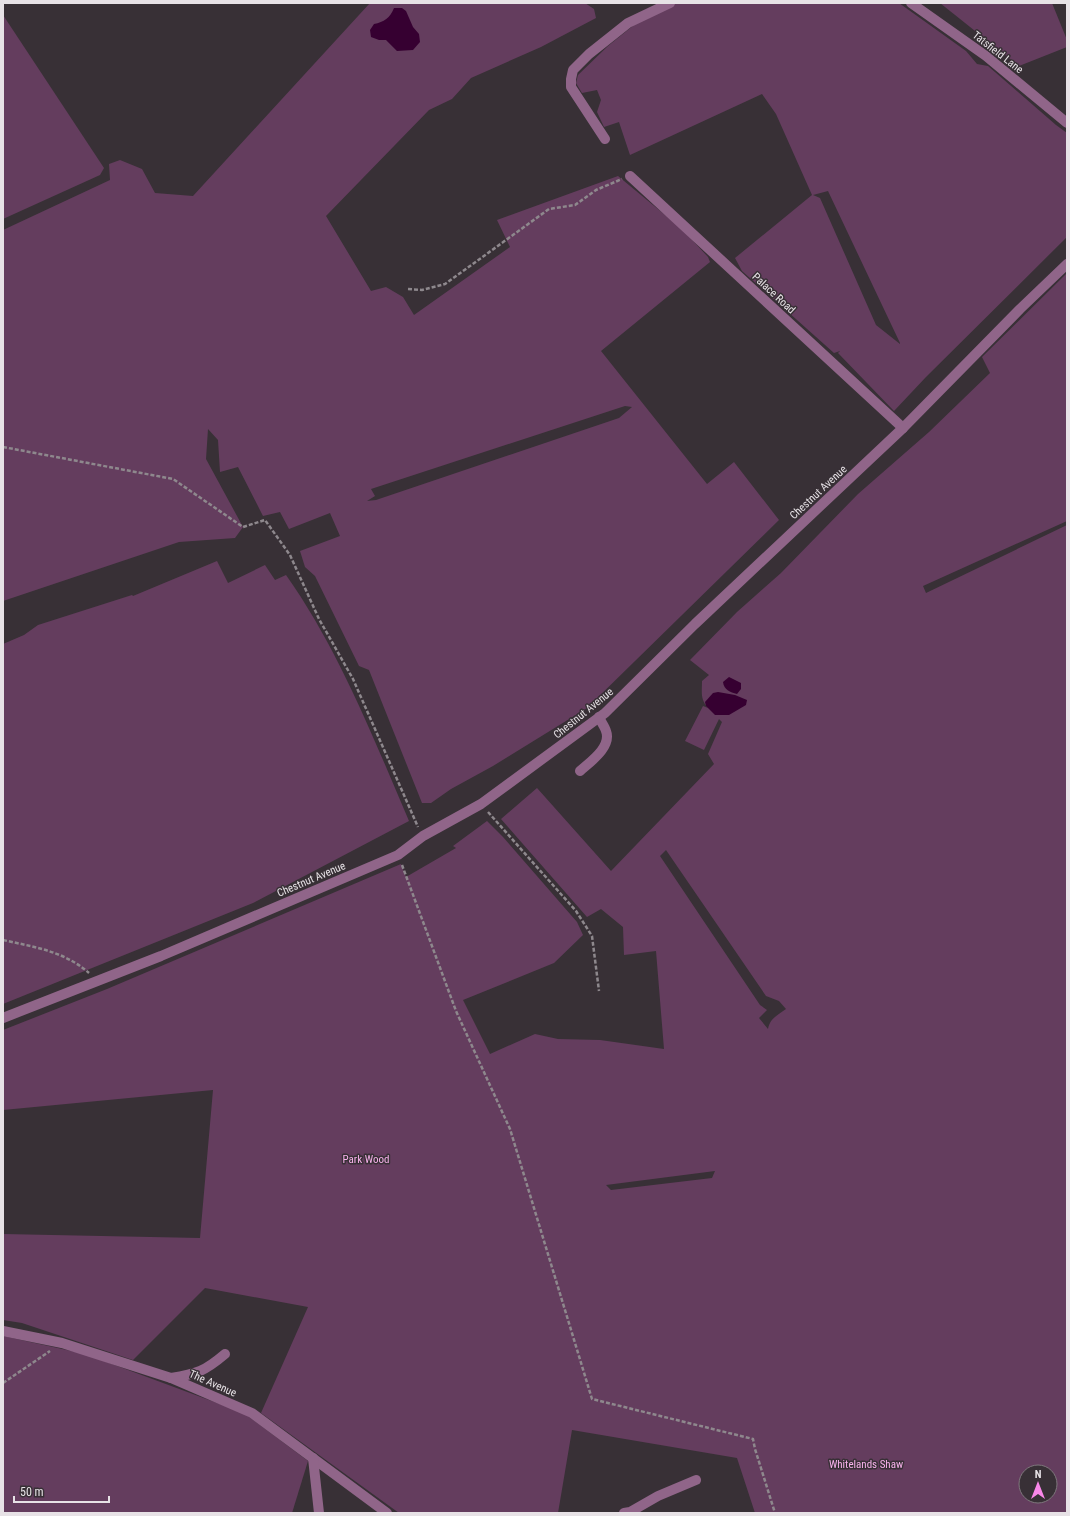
<svg xmlns="http://www.w3.org/2000/svg" width="1070" height="1516" font-family="'Roboto Condensed',sans-serif">
<style>
.green{fill:#643d5e;fill-rule:evenodd}
.water{fill:#360031}
.lines{fill:none;stroke-linecap:round;stroke-linejoin:round}
.path{stroke:#8e888d;stroke-width:2.5;stroke-dasharray:4 2;stroke-linecap:butt}
.minor{stroke:#906589;stroke-width:10}
.labels{text-anchor:middle;stroke-width:3;stroke-linejoin:round;paint-order:stroke}
.street-label{font-size:11px;fill:#e7e2e6;stroke:#383036}
.park-label{font-size:11px;fill:#f8b2ec;stroke:#383036}
</style>
<rect width="100%" height="100%" fill="#383036"/>
<g class="green">
<path d="M370 3H585L594 9 596 18 541 47 471 78 452 99 429 110 326 216 371 291 386 287 403 297 414 315 510 247 497 220 618 176 682 229 708 257 710 262 601 351 707 484 734 462 779 520 587 708 493 766 451 789 431 803H422L369 670 359 666 315 576 305 567 300 551 340 536 330 513 289 529 280 512 263 516 238 467 220 472 218 440 208 429 206 459 243 527 235 538 179 542 3 601V230L110 180 109 164 120 160 142 169 155 193 193 196ZM625 406 632 407 619 418 376 500 367 501 375 496 371 489Z"/>
<path d="M676 3H899L966 51 977 64 988 66 1056 125 1067 133V237L926 377 894 411 838 353 840 351 834 353 742 271 735 258 812 195 776 114 762 94 630 155 619 122 604 127 597 112 601 100 597 90 582 93 576 83 578 75 608 46 634 25ZM828 191 900 343V344L876 325 820 198 813 195Z"/>
<path d="M940 3H1052L1067 40V47L1019 66Z"/>
<path d="M3 15 104 168 100 175 3 219Z"/>
<path d="M1067 273V521L923 586 926 593 1067 525V1513H755L737 1458 572 1430 558 1513H399L261 1413 308 1307 205 1288 133 1360 22 1323 3 1320V1234L200 1238 213 1090 3 1110V1030L107 989 401 864 406 877 456 848 453 846 487 821 503 837 577 922 583 935 554 963 463 1000 490 1054 535 1034 558 1039 600 1040 664 1049 656 951 624 955 623 927 601 909 587 917 501 819 537 788 611 871 714 764 708 754 722 722 719 719 704 750 685 741 703 706 708 708C700 699 702 693 702 681L709 675 690 660 737 612 781 573 858 494 929 432 990 373 982 357ZM666 850 766 996 779 1001 786 1009C778 1015 770 1018 768 1029L759 1018 767 1010 760 1005 660 856ZM715 1171 712 1178 611 1190 606 1185ZM1026 1472H1050V1496H1026Z"/>
<path d="M217 561 228 583 265 565 275 580 286 575C339 650 373 737 409 821L253 903 3 1004V644L24 635 38 625 132 595 133 596Z"/>
<path d="M3 1336 85 1354 244 1413 308 1461 292 1513H3Z"/>
</g>
<g class="water">
<path d="M394 8H402L406 11 413 27 419 34 420 42 413 50 397 51 386 40H379L371 37 370 30 374 24C384 22 390 18 394 8Z"/>
<path d="M729 677 741 683V689L737 694C730 692 724 690 723 682Z"/>
<path d="M718 692 735 695 747 700 746 705 729 715H715L706 706 705 702 713 693Z"/>
</g>
<g class="lines">
<g class="path">
<path d="M408 289 422 290 445 284 549 209 575 205 596 190 622 179"/>
<path d="M3 447 173 479 243 527 265 520 290 555 319 619 353 679 418 827"/>
<path d="M488 812 576 911 592 936 599 991"/>
<path d="M402 865 456 1011 510 1129 592 1399 753 1439 755 1449 775 1513"/>
<path d="M3 940C34 947 64 951 89 973"/>
<path d="M3 1383 50 1351"/>
</g>
<g class="minor">
<path d="M911 3 986 56 1067 123"/>
<path d="M605 139 571 87V79L573 70 589 54 628 23 670 3"/>
<path d="M630 176 903 428"/>
<path d="M580 771C590 762 612 747 606 731 605 727 601 722 599 717"/>
<path d="M3 1018 161 956 398 855 423 836 481 804 605 713 695 624 903 428 1020 309 1067 264"/>
<path d="M3 1331 62 1343 171 1378 252 1413 387 1513"/>
<path d="M171 1378C197 1374 205 1371 225 1354"/>
<path d="M313 1458 319 1513"/>
<path d="M624 1513 630 1512 658 1496 696 1480"/>
</g>
</g>
<g class="labels">
<g class="street-label">
<text transform="translate(998 52) rotate(38)" y="4">Tatsfield Lane</text>
<text transform="translate(774 293) rotate(43)" y="4">Palace Road</text>
<text transform="translate(818 492) rotate(-43)" y="4">Chestnut Avenue</text>
<text transform="translate(583 713) rotate(-39)" y="4">Chestnut Avenue</text>
<text transform="translate(311 879) rotate(-23)" y="4">Chestnut Avenue</text>
<text transform="translate(213 1383) rotate(24)" y="4">The Avenue</text>
</g>
<g class="park-label">
<text x="366" y="1163">Park Wood</text>
<text x="866" y="1468">Whitelands Shaw</text>
</g>
</g>
<rect width="1070" height="1516" fill="none" stroke="#e7e2e6" stroke-width="8"/>
<g transform="translate(1038 1484)"><circle r="19" fill="#383036" stroke="#7e777c"/>
<path d="M0-3L7 15L0 10L-7 15Z" fill="#f987e9"/>
<text y="-6" font-size="11" font-weight="bold" text-anchor="middle" fill="#e7e2e6">N</text>
</g>
<path d="M14 1496v6h95v-6" fill="none" stroke="#e7e2e6" stroke-width="2"/>
<text x="20" y="1496" font-size="12" fill="#e7e2e6" stroke="#383036" stroke-width="3" paint-order="stroke">50 m</text>
</svg>
